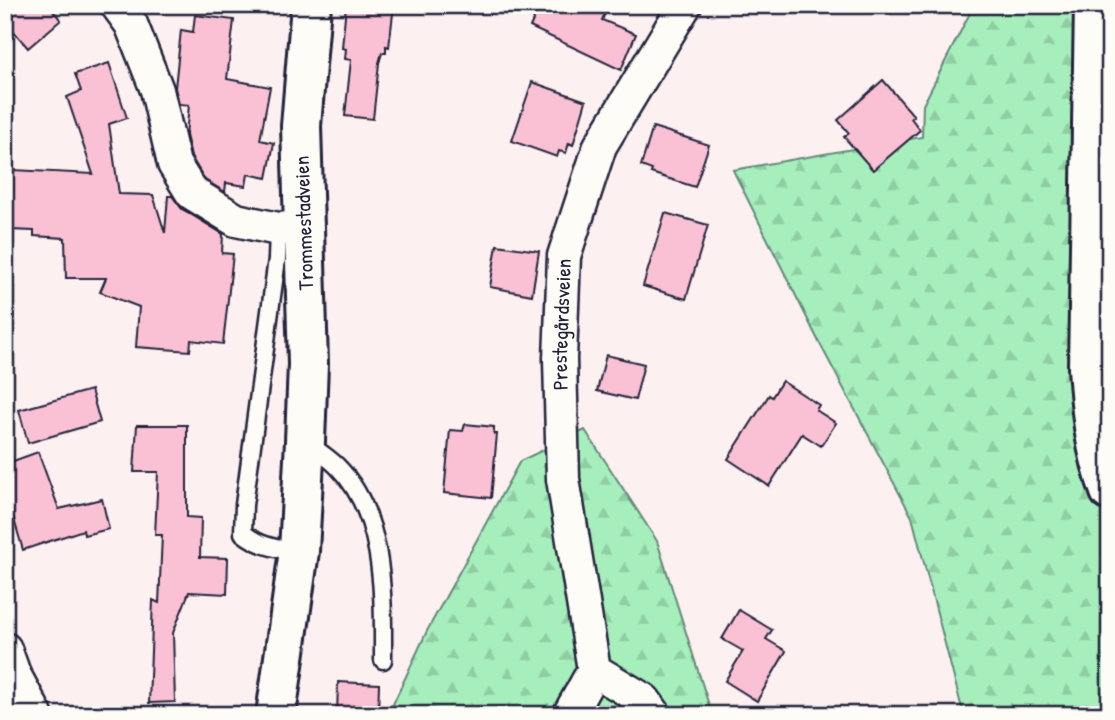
<svg xmlns="http://www.w3.org/2000/svg" width="1115" height="720" font-family="'Patrick Hand',sans-serif">
<style>
.forest{fill:url(#forest-firs);stroke:#64887c;stroke-width:2}
.building{fill:#fac1d5;stroke:#22223b;stroke-width:2}
.lines{fill:none;stroke-linecap:round;stroke-linejoin:round}
.service-casing{stroke:#22223b;stroke-width:21}
.minor-casing{stroke:#22223b;stroke-width:37}
.secondary-casing{stroke:#22223b;stroke-width:44}
.service{stroke:#fdfcf7;stroke-width:16}
.minor{stroke:#fdfcf7;stroke-width:32}
.secondary{stroke:#fdfcf7;stroke-width:38}
.labels{text-anchor:middle;stroke-width:5;stroke-linejoin:round;paint-order:stroke}
.street-label{font-size:21px;fill:#22223b;stroke:#fdfcf7}
</style>
<defs>
<pattern id="forest-firs" width="22" height="20" patternUnits="userSpaceOnUse" patternTransform="scale(1.75)"><rect width="22" height="20" fill="#a6efbc"/><path d="M5 1l3.5 6h-7zM16 11l3.5 6h-7z" fill="#8fcda2"/></pattern>
</defs>
<rect width="100%" height="100%" fill="#fcf0f0"/>
<filter id="ink" filterUnits="userSpaceOnUse"><feTurbulence type="fractalNoise" baseFrequency=".0143" numOctaves="2"/><feDisplacementMap in="SourceGraphic" scale="14" xChannelSelector="R" yChannelSelector="G"/><feConvolveMatrix kernelMatrix="1 2 1 2 8 2 1 2 1" color-interpolation-filters="sRGB"/></filter>
<g filter="url(#ink)">
<g class="forest">
<path d="M974 5H1110V715H966L961 705 912 517 820 344 733 170 922 137 923 105Z"/>
<path d="M585 430 657 541 712 715H388L427 631 520 461Z"/>
</g>
<g class="building">
<path d="M5 5H48L61 20 28 48 5 21Z"/>
<path d="M346 5H394L389 47 386 46V53H382L379 63 373 119 345 116 351 60 345 59 346 49 342 48Z"/>
<path d="M540 5H609L602 20 636 34 621 70 530 27Z"/>
<path d="M195 15 234 20 227 79 270 87 260 140 274 143 267 178 248 174 246 186 226 183 225 192 205 180 191 157 186 135 189 105 179 104 175 88 181 30 193 32Z"/>
<path d="M109 63 127 118 109 124 119 194 153 195 165 233 168 196H172L182 209 223 234 222 253 233 254 223 344 191 340 190 351 136 347 139 307 100 292 106 278H66L65 238 34 236V231L10 230 13 170 93 174 67 97 81 91 75 74Z"/>
<path d="M883 80 914 116 911 118 920 130 873 170 844 137 849 133 838 120Z"/>
<path d="M532 82 586 101 573 145 569 143 566 153 559 151 557 157 512 141Z"/>
<path d="M653 127 709 145 695 187 651 173 652 170 641 166Z"/>
<path d="M665 213 708 225 686 299 643 286Z"/>
<path d="M497 245 539 251 532 295 490 287Z"/>
<path d="M606 355 644 364 635 400 597 391Z"/>
<path d="M782 381 819 405 816 410 836 423 821 446 802 434 769 486 728 459 769 395 772 397Z"/>
<path d="M91 390 100 422 28 443 19 410Z"/>
<path d="M465 424 494 427V434H497L491 498 444 493 450 430 463 431Z"/>
<path d="M137 425H187V517L201 518 200 557 228 558 227 594 189 592 173 633 175 702 149 703 153 600 159 603 162 535H155L158 472H134Z"/>
<path d="M38 452 59 509 102 499 109 529 84 535 83 530 23 550 5 489V464Z"/>
<path d="M739 610 772 630 766 639 786 651 757 701 725 681 743 651 722 639Z"/>
<path d="M338 682 379 684 378 715H337Z"/>
</g>
<g class="lines">
<g class="service-casing">
<g id="service">
<path d="M278 229 277 259 244 505 243 533C259 546 278 550 299 551"/>
<path d="M307 443C317 450 328 457 337 466 386 515 383 596 383 660"/>
</g>
</g>
<g class="minor-casing">
<g id="minor">
<path d="M117 5 131 24 157 90 174 164 192 193 236 220 278 229 304 227"/>
<path d="M5 649 14 674 36 715"/>
<path d="M569 715 594 670"/>
<path id="s1" d="M655 715 644 700 594 670 563 479 560 359 564 256 600 146 685 5"/>
</g>
</g>
<g class="secondary-casing">
<g id="secondary">
<path d="M1094 5 1088 368C1091 410 1095 451 1110 491"/>
<path d="M276 715 299 551 305 441 308 364 301 126 311 5"/>
</g>
</g>
<use href="#service" class="service"/>
<use href="#minor" class="minor"/>
<use href="#secondary" class="secondary"/>
</g>
</g>
<g class="labels">
<g class="street-label">
<text transform="translate(304 223) rotate(-92)" y="7">Trommestadveien</text>
<text dy="7" stroke="none"><textPath href="#s1" startOffset="425">Prestegårdsveien</textPath></text>
</g>
</g>
<rect width="1115" height="720" fill="none" stroke="#fdfcf7" stroke-width="28"/>
<rect x="14" y="14" width="1087" height="692" fill="none" stroke="#22223b" stroke-width="2.5" filter="url(#ink)"/>
</svg>
